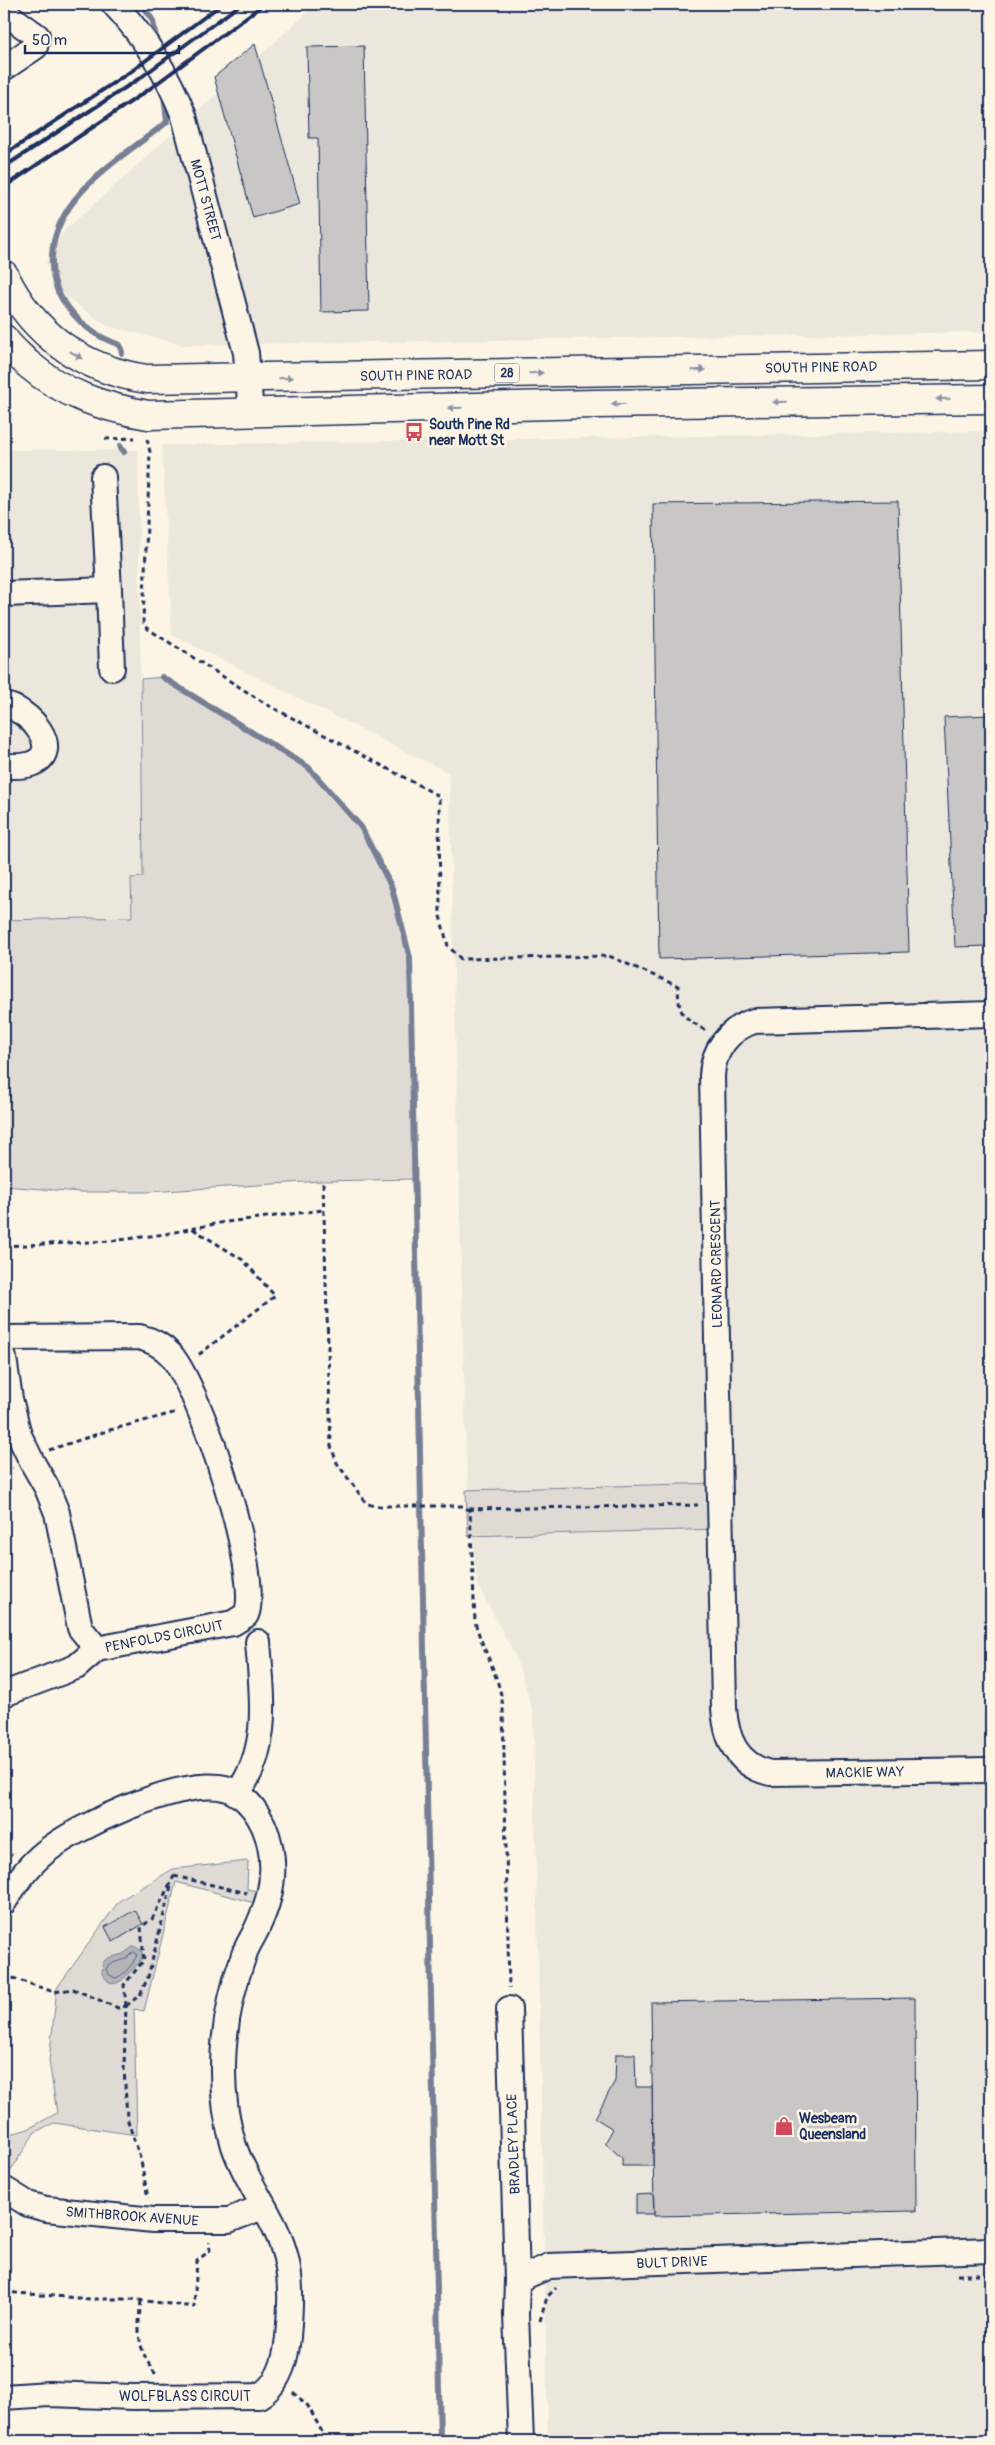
<svg xmlns="http://www.w3.org/2000/svg" width="995" height="2445" font-family="Pangolin,sans-serif">
<style>
.built{fill:#ece7dc}
.green{fill:#dfdbd4;stroke:#7d8599}
.water{fill:#b2b4b8;stroke:#767f94}
.lines{fill:none;stroke-linecap:round;stroke-linejoin:round}
.shore{stroke:#576482;stroke-width:1}
.stream{stroke:#767f94;stroke-width:6}
.building{fill:#c8c7c6;stroke:#1b2f5e}
.minor-casing{stroke:#1b2f5e;stroke-width:28}
.highway-casing{stroke:#1b2f5e;stroke-width:31}
.path{stroke:#1b2f5e;stroke-width:3;stroke-dasharray:5 4;stroke-linecap:butt}
.minor{stroke:#fcf5e5;stroke-width:24}
.highway{stroke:#fcf5e5;stroke-width:28}
.rail{stroke:#1b2f5e;stroke-width:4}
.oneway{fill:#8c92a2}
.labels{text-anchor:middle;stroke-width:5;stroke-linejoin:round;paint-order:stroke}
.shield{fill:#fcf5e5;stroke:#5e6a86;stroke-width:1}
.shield-label{font-size:12px;font-weight:bold;fill:#1b2f5e}
.street-label{font-size:14px;fill:#1b2f5e;stroke:#fcf5e5}
.poi-label{font-size:14px;font-weight:bold;fill:#1b2f5e;stroke:#fcf5e5;text-anchor:start}
</style>
<rect width="100%" height="100%" fill="#fcf5e5"/>
<filter id="ink" filterUnits="userSpaceOnUse"><feTurbulence type="fractalNoise" baseFrequency=".02" numOctaves="2"/><feDisplacementMap in="SourceGraphic" scale="10" xChannelSelector="R" yChannelSelector="G"/><feConvolveMatrix kernelMatrix="1 2 1 2 8 2 1 2 1" color-interpolation-filters="sRGB"/></filter>
<g filter="url(#ink)">
<g class="built">
<path d="M317 4H991V332L183 345 107 326 65 296 46 263 64 231Z"/>
<path d="M991 431V2441H548L533 1711 515 1655 477 1584 466 1458 449 773 172 635 162 445Z"/>
<path d="M4 450H138L143 877 131 878 132 917 4 920Z"/>
</g>
<g class="green">
<path d="M162 677 308 767 361 827 392 888 409 955 415 1179 321 1181 148 1192H81L4 1186V920L132 917 131 878 143 877 141 679Z"/>
<path d="M720 1483 721 1529 468 1536 466 1490Z"/>
<path d="M248 1861 247 1889 270 1893 266 1906 176 1882 144 2011 134 2009 137 2135 54 2123 35 2132 11 2170 4 2156V2136L28 2129 57 2113 49 2061 57 1988 119 1901 173 1869Z"/>
</g>
<path class="water" d="M134 1946 142 1951C143 1963 136 1965 129 1973 120 1984 111 1989 102 1974L103 1962 108 1958 123 1954Z"/>
<g class="lines">
<path class="shore" d="M134 1952 137 1954C136 1961 123 1977 115 1978L108 1974 106 1969 109 1964 125 1959Z"/>
<g class="stream">
<path d="M142 4 153 21 157 44"/>
<path d="M122 353 120 345C94 336 78 323 62 299 54 286 51 273 52 256 55 194 123 157 167 122L164 94"/>
<path d="M120 446 124 452"/>
<path d="M162 677 308 767 361 827 392 888 410 958 440 2441"/>
</g>
</g>
<g class="building">
<path d="M255 44 300 204 253 218 214 77Z"/>
<path d="M364 46 369 311 321 312 318 138H309L307 47Z"/>
<path d="M898 501 909 952 659 959 653 504Z"/>
<path d="M991 715V946L955 947 944 717Z"/>
<path d="M135 1910 143 1924 113 1942 105 1927Z"/>
<path d="M915 1998 916 2211 654 2216 651 2002Z"/>
<path d="M616 2054H635L636 2087H652L653 2166H622V2158L605 2143 613 2129 595 2118 615 2081Z"/>
<path d="M653 2194 654 2214H636V2195Z"/>
</g>
<g class="lines">
<g class="minor-casing">
<g id="minor">
<path d="M114 4C144 36 168 75 184 116L246 353 251 414"/>
<path d="M4 68 35 47 37 36 8 15"/>
<path d="M109 590 112 668"/>
<path d="M4 594 109 590 103 477"/>
<path d="M4 705C28 708 66 751 31 764 23 767 12 766 4 766"/>
<path d="M991 1014 754 1021C729 1029 713 1050 712 1076L724 1708C726 1739 737 1765 770 1773L991 1770"/>
<path d="M4 1338 139 1337C152 1340 162 1345 171 1355 200 1389 263 1577 246 1615L233 1623 97 1649 76 1667 4 1694"/>
<path d="M4 1358 10 1399 19 1435 32 1462 47 1488 57 1513 80 1628 97 1649"/>
<path d="M237 1794C271 1748 262 1695 258 1642"/>
<path d="M4 1902C15 1884 28 1866 44 1853 78 1825 175 1781 219 1787 247 1790 265 1821 270 1846 276 1874 270 1901 258 1926 254 1936 247 1945 244 1955 222 2015 215 2085 234 2146 247 2186 279 2221 287 2263 292 2287 290 2312 288 2337 286 2360 280 2384 259 2396L133 2397 49 2394 4 2397"/>
<path d="M509 2009 517 2280"/>
<path d="M4 2189 28 2204 46 2209 153 2220H229L263 2207"/>
<path d="M521 2441 516 2315 517 2280 549 2266 991 2250"/>
</g>
</g>
<g class="highway-casing">
<g id="highway">
<path d="M4 275C32 334 83 370 147 379L991 365"/>
<path d="M4 339C10 348 20 356 28 364 63 394 102 407 148 415L594 404 991 399"/>
</g>
</g>
<g class="path">
<path d="M105 439 135 438"/>
<path d="M147 439 150 452 143 621 145 627 266 704 439 796 440 916 448 946 461 959 609 956 678 986C679 1017 681 1014 706 1031"/>
<path d="M323 1183 331 1446 337 1463 366 1503 374 1506H463L470 1511 475 1622C483 1651 500 1676 503 1708L509 1988"/>
<path d="M193 1229 243 1260 275 1296 197 1356"/>
<path d="M4 1246 112 1241 165 1234 219 1223 323 1210"/>
<path d="M49 1450 110 1430 177 1412"/>
<path d="M4 1471 13 1468"/>
<path d="M469 1509 698 1505"/>
<path d="M4 1849 12 1855"/>
<path d="M174 1876 247 1893"/>
<path d="M4 1975 54 1992 73 1989 118 2008 126 2006 124 2067 127 2118 141 2161 148 2198"/>
<path d="M126 2006 124 1985 144 1960 141 1927 152 1919 174 1876"/>
<path d="M126 2006 140 1995 148 1977 171 1886"/>
<path d="M957 2275H991"/>
<path d="M4 2292 91 2299H130L194 2307 197 2261 210 2250 209 2242"/>
<path d="M141 2301C137 2333 137 2349 157 2376"/>
<path d="M540 2321 547 2297 556 2288"/>
<path d="M293 2392 308 2406 327 2441"/>
</g>
<use href="#minor" class="minor"/>
<use href="#highway" class="highway"/>
<g class="rail">
<path d="M4 155 133 70 222 4"/>
<path d="M4 167 140 78 241 4"/>
<path d="M4 187 148 90 264 4"/>
</g>
</g>
<defs><path id="oneway-solid" d="M-6-.8H1V-3.2L6.5 0L1 3.2V.8H-6Z" transform="scale(1.25)"/></defs>
<g class="oneway">
<use href="#oneway-solid" transform="translate(76 355) rotate(31)"/>
<use href="#oneway-solid" transform="translate(699 370) rotate(-1)"/>
<use href="#oneway-solid" transform="translate(536 373) rotate(-1)"/>
<use href="#oneway-solid" transform="translate(286 378) rotate(-2)"/>
<use href="#oneway-solid" transform="translate(943 399) rotate(179)"/>
<use href="#oneway-solid" transform="translate(780 402) rotate(179)"/>
<use href="#oneway-solid" transform="translate(618 404) rotate(179)"/>
<use href="#oneway-solid" transform="translate(455 408) rotate(178)"/>
</g>
</g>
<defs>
<g id="bus-bare" transform="scale(1.5)"><path d="M-5-6H5V4H4V6H2V4H-2V6H-4V4H-5ZM-3.5-4V0h7V-4ZM-3.5 1.2v1.5H-2V1.2ZM2 1.2v1.5H3.5V1.2Z" fill="#d1495b" stroke="#fcf5e5" stroke-width="2.5" paint-order="stroke"/></g>
<g id="shop-bare" transform="scale(1.5)"><path d="M-5-2.5h2.3a2.7 3.5 0 0 1 5.4 0H5L5.5 6h-11ZM-1.5-2.5h3a1.5 2.3 0 0 0-3 0Z" fill="#d1495b" stroke="#fcf5e5" stroke-width="2.5" paint-order="stroke"/></g>
</defs>
<g fill-rule="evenodd">
<use href="#bus-bare" x="414" y="432"/>
<use href="#shop-bare" x="784" y="2126"/>
</g>
<g class="labels">
<rect class="shield" x="494.5" y="363.5" width="25" height="19" rx="4"/>
<g class="shield-label">
<text x="507" y="377">28</text>
</g>
<g class="street-label">
<text transform="translate(206 200) rotate(75)" y="5">MOTT STREET</text>
<text transform="translate(821 367) rotate(-1)" y="5">SOUTH PINE ROAD</text>
<text transform="translate(416 375) rotate(-1)" y="5">SOUTH PINE ROAD</text>
<text transform="translate(716 1264) rotate(-91)" y="5">LEONARD CRESCENT</text>
<text transform="translate(164 1636) rotate(-11)" y="5">PENFOLDS CIRCUIT</text>
<text transform="translate(865 1772) rotate(-1)" y="5">MACKIE WAY</text>
<text transform="translate(513 2144) rotate(-92)" y="5">BRADLEY PLACE</text>
<text transform="translate(132 2216) rotate(4)" y="5">SMITHBROOK AVENUE</text>
<text transform="translate(672 2262) rotate(-2)" y="5">BULT DRIVE</text>
<text x="185" y="2401">WOLFBLASS CIRCUIT</text>
</g>
<g class="poi-label">
<text x="429" y="429">South Pine Rd<tspan x="429" dy="16">near Mott St</tspan></text>
<text x="799" y="2123">Wesbeam<tspan x="799" dy="16">Queensland</tspan></text>
</g>
</g>
<rect width="995" height="2445" fill="none" stroke="#fcf5e5" stroke-width="20"/>
<rect x="10" y="10" width="975" height="2425" fill="none" stroke="#1b2f5e" stroke-width="2" filter="url(#ink)"/>
<path d="M25 45v8h154v-8" fill="none" stroke="#1b2f5e" stroke-width="2.5"/>
<text x="32" y="45" font-size="15" fill="#1b2f5e" stroke="#fcf5e5" stroke-width="4" paint-order="stroke">50 m</text>
</svg>
